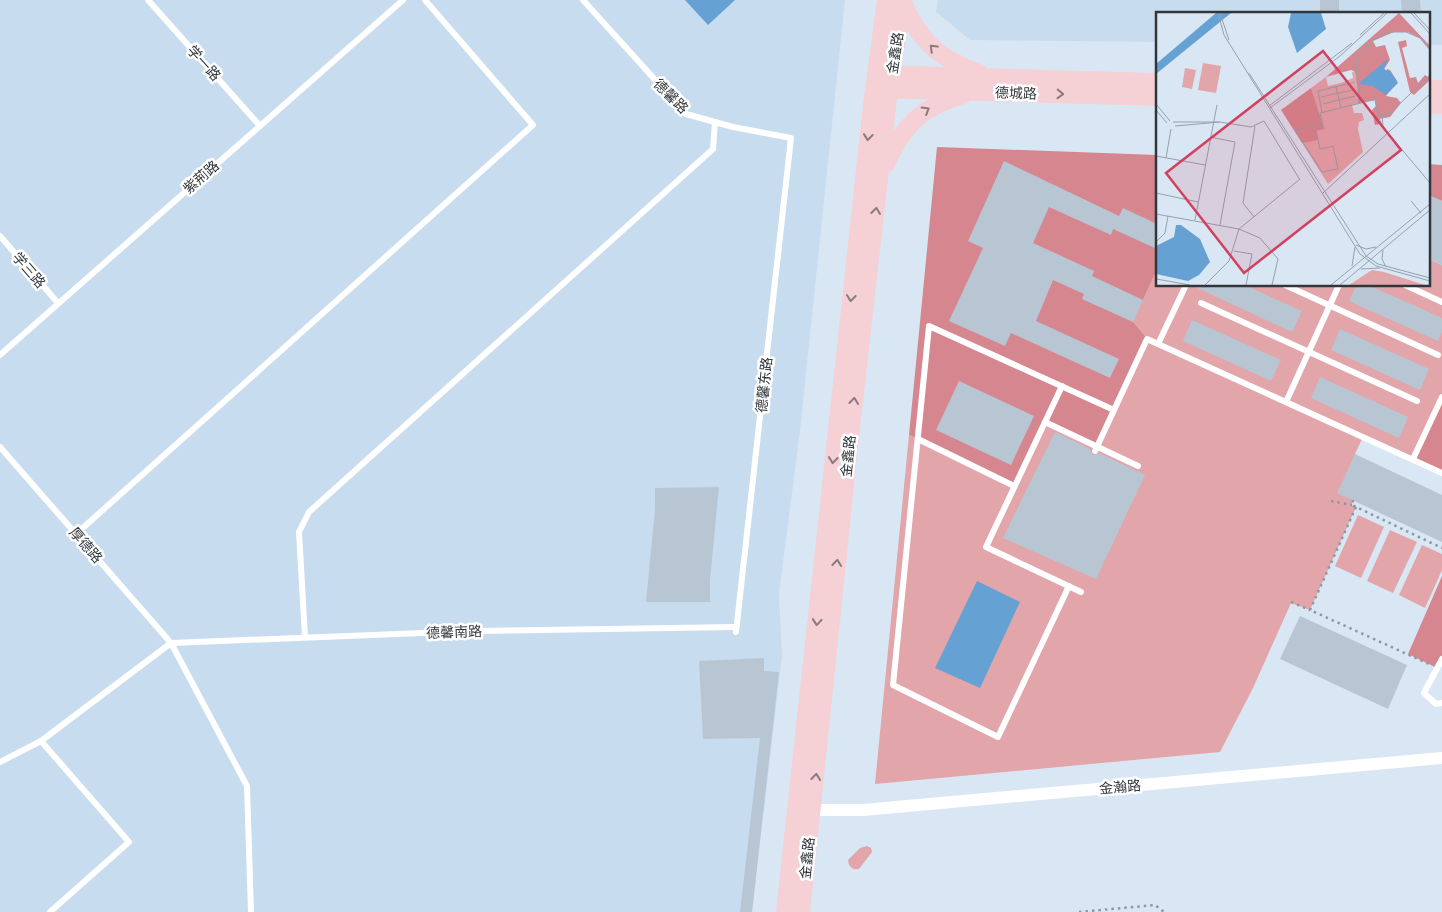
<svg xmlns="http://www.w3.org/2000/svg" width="1442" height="912" font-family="Cabin,'Noto Sans SC',sans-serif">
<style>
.built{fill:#c8dcef}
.green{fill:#e2a5aa}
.forest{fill:#d5868e}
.water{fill:#66a1d4}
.building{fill:#b8c6d4}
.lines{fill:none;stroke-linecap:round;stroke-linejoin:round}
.path{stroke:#8e98a2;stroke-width:2.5;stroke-dasharray:2.5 4;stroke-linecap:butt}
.lane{stroke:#fff;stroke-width:6}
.street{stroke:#fff;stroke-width:12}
.secondary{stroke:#f5d0d5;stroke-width:18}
.oneway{stroke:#897b80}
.labels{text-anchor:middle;stroke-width:5;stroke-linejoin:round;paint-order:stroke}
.street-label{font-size:14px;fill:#31363b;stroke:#fff}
.inset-road{fill:none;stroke:#96a0ab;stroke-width:1}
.view{fill:#d2415d;fill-opacity:0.15;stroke:#d2415d;stroke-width:2.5}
.inset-edge{fill:none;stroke:#31363b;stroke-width:2.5}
</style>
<rect width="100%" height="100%" fill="#d9e7f5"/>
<g class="built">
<path d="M0 0H845L800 431 779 594 782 656 752 912H0Z"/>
<path d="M938 0H1442V45H1428V14H1157V42L970 40 936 12Z"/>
</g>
<g class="green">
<path d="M1428 259 1442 265V397L1413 459 1363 437 1355 454 1352 505 1356 507 1310 610 1291 603 1253 688 1220 752 875 784 909 435 1014 486 1045 422 1133 322 1157 269V285H1428Z"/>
<path d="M1358 515 1384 527 1361 578 1335 566Z"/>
<path d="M1390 530 1417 542 1393 593 1367 581Z"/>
<path d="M1422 545 1442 554V570L1425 608 1399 595Z"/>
<path d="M867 846 871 848 872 852 859 869H853L849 865 848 860 860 848Z"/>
</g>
<g class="forest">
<path d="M937 147 1157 155V269L1133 322 1147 339 1097 446 1045 422 1014 486 909 435Z"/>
<path d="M1428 164 1442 165V201L1428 195Z"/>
<path d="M1442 397V473L1413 459Z"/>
<path d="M1442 576V659L1437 668 1408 654Z"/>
</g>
<g class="water">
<path d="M685 0H735L708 25Z"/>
<path d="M977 581 1020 602 980 688 935 668Z"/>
</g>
<g class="building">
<rect x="1320" y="0" width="19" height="14"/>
<path d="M1401 0H1420L1421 14H1402Z"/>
<path d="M1004 161 1119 216 1123 208 1157 224V249L1113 229 1111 235 1049 207 1033 243 1094 271 1092 276 1143 300 1133 322 1082 299 1084 294 1053 280 1036 321 1119 359 1110 378 1011 333 1005 346 949 321 983 248 968 241Z"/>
<path d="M1428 195 1442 201V265L1428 259Z"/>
<path d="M1191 285H1244L1302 311 1292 332Z"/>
<path d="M1357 285H1368L1442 318V332L1438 341 1349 301Z"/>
<path d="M1192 320 1281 360 1271 381 1183 341Z"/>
<path d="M1340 329 1429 369 1420 390 1331 350Z"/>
<path d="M1320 377 1408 417 1399 438 1311 398Z"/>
<path d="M959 381 1034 416 1011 465 936 430Z"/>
<path d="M1055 432 1090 449 1092 455 1099 453 1145 475 1096 579 1003 538Z"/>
<path d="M1355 454 1442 495V542L1337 493Z"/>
<path d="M719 487 710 580V602H646L655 509V488Z"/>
<path d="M1300 616 1407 665 1388 709 1280 659Z"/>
<path d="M764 658V671L779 672 752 912H740L760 738 703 739 699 661Z"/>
</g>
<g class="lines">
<g class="path">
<path d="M1353 500 1352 505 1442 548"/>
<path d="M1331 501 1352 505"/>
<path d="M1356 507 1310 610 1429 664"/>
<path d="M1291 602 1310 610"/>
<path d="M1079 912 1155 905 1164 912"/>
</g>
<g class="lane">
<path d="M148 0 260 126"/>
<path d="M583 0 686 114 733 127 791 138 736 632"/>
<path d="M0 236 58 303"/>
<path d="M1285 285 1438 355"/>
<path d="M1405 285 1442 302"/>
<path d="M1201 303 1417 401"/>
<path d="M1158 344 1186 285"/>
<path d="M0 355 403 0"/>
<path d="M1062 386 986 547 1081 592"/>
<path d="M1286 402 1339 285"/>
<path d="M1045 422 1138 466"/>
<path d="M918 439 1014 486"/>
<path d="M0 447 171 643 247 786 251 912"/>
<path d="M1095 451 1147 339 1442 473"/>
<path d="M1413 459 1442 397"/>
<path d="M76 534 533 125 425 0"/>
<path d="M1069 586 998 737 893 685 929 326 1114 410"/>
<path d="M305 637 299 532 309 512 713 149 715 122"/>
<path d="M171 643 472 631 736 627"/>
<path d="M1442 659 1424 693 1436 704 1442 703"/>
<path d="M41 741 129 842 50 912"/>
<path d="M0 762 41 741 171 643"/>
</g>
<path class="street" d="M805 810H863L1442 758"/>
<g class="secondary">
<path d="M903 2C919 42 939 58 979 73"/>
<path d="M880 74 1157 82"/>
<path d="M878 89 1157 97"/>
<path d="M1428 89H1442"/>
<path d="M1428 105H1442"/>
<path d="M886 164C904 124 921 108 963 95"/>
<path d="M785 912 872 105 886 0"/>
<path d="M801 912 849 446 889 89 903 0"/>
</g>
</g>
<defs><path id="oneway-chevron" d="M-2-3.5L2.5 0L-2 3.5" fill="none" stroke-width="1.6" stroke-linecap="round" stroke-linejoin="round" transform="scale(1.25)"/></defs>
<g class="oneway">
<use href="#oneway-chevron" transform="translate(933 48) rotate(-136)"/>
<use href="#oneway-chevron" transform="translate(1060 94) rotate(2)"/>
<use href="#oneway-chevron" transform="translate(926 110) rotate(-31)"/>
<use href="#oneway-chevron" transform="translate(868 137) rotate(96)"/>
<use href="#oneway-chevron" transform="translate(876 211) rotate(-83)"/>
<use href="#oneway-chevron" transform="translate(851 298) rotate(96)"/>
<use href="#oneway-chevron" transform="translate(854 401) rotate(-84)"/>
<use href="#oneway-chevron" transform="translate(833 460) rotate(96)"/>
<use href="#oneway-chevron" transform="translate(837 563) rotate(-84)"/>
<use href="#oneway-chevron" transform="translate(817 622) rotate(95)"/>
<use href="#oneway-chevron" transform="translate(816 777) rotate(-84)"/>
</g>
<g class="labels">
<g class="street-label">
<text transform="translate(895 53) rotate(-81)" y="5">金鑫路</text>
<text transform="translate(204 63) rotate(48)" y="5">学一路</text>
<text transform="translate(1016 93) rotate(2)" y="5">德城路</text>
<text transform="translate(671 96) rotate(45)" y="5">德馨路</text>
<text transform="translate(201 177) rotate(-41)" y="5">紫荊路</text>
<text transform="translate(29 270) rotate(49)" y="5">学三路</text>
<text transform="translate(764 385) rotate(-84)" y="5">德馨东路</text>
<text transform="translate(848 456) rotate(-84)" y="5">金鑫路</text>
<text transform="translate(86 545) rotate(49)" y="5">厚德路</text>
<text transform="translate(454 632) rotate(-2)" y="5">德馨南路</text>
<text transform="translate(1120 787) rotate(-5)" y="5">金瀚路</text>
<text transform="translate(807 858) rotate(-84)" y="5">金鑫路</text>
</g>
</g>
<g transform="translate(1156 12)">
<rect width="274" height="274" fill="#d9e7f5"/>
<path d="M47 51 65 54 60 81 42 78ZM29 56 40 58 36 77 26 75ZM196 60H199L203 91 196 93 198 101H206L208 108 203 110 202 117 207 140 172 172 146 131 160 118 161 100 155 76 170 65 172 74 185 71 197 66ZM216 258 228 260 269 273H193Z" fill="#e2a5aa"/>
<path d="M243 1 274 34V38L264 26 252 20H238L217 29 220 35 229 33 234 48 228 57 231 61V57L234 58 241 69 230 84 241 86 245 91 234 105 223 107 224 112 219 113 216 98 220 94 219 88 203 91 199 60 195 58 170 65ZM250 28 251 34 246 36 254 66 260 65 262 71 269 63 272 65 274 63V68L258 83 254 80 242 30ZM155 76 168 117 160 119 162 128 146 131 125 98Z" fill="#d5868e"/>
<path d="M60 1H75L0 62V52ZM135 1H165L170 17 141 41 132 15ZM232 47 228 57 235 60 242 71 230 83 216 74 202 72ZM20 213H25L44 227 54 250 43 263 32 269 0 262V234L18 225Z" fill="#66a1d4"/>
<path class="inset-road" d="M62 1 68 23 204 242 220 254 274 269M64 1 73 28M255 1 274 22M258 1 274 18M204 23 228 1M93 61 210 244 222 252 274 266M180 75 185 96M165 85 197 78M219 88 222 103 234 101 274 63M203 91 200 51 203 42 217 28 234 20H250L264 26 274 38M0 92 14 109M167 92 199 84M113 94 196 31M114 96 184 44 231 1M0 98 11 111M166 100 162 79 199 70M222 103 227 116 226 102M17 110H63M166 111 139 118 166 160 182 157 177 134M159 113 164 137 178 134M19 114 64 110 95 115 108 109 144 168M168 117 164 101 221 87M232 121 274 171M54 125 79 130 64 213M0 144 49 153M10 146 15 117M0 181 42 190M167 181 274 82M255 189 265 201M0 202 83 217 104 226 122 247 116 273M98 205 87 191 99 114M39 208 61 93M83 217 144 167M0 230 9 221 12 204M200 233 210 237 220 235M227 238 226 247 230 255M78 239 96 242 90 273M196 254 199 235M205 257 224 256M0 267 34 273M49 273 73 249 83 217M175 273 274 192M184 273 274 198"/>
<path class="view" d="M167 39 245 138 88 261 10 161Z"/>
<rect width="274" height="274" class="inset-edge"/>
</g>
</svg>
